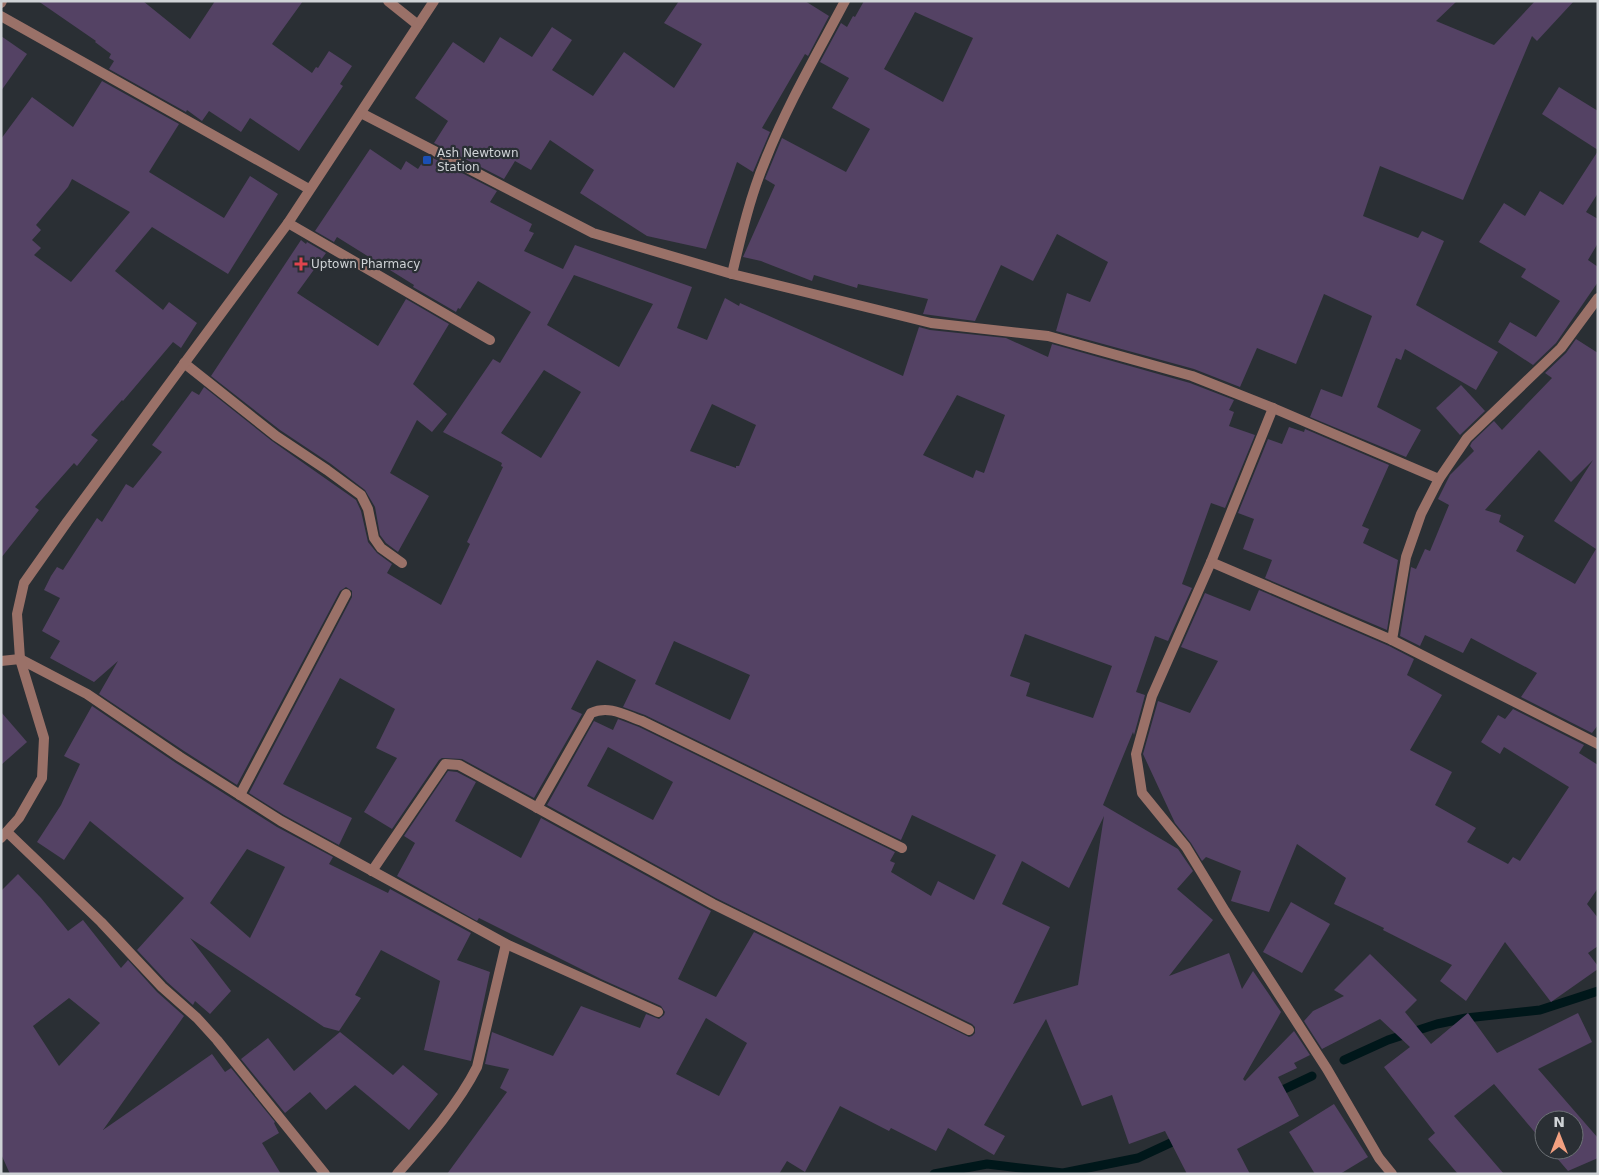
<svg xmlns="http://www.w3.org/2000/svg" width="1599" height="1175" font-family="'DejaVu Sans',sans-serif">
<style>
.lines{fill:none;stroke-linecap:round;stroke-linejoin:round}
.stream{stroke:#00171a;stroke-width:9}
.building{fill:#544264;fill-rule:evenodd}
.minor{stroke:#9a7168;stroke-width:10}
.transit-dot{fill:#1a4fb4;stroke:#2a2f34;stroke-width:2}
.health-dot{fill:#e0444e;stroke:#2a2f34;stroke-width:2}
.labels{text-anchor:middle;stroke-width:4.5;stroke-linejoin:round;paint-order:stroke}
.poi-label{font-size:12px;fill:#cfd3d6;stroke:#2a2f34;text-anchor:start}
</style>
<rect width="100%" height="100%" fill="#2a2f34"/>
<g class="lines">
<g class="stream">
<path d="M1344 1060 1388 1040 1437 1024 1466 1018 1540 1010 1598 991"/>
<path d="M1274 1094 1312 1076"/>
<path d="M934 1174 987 1164 1063 1173 1138 1158 1181 1138"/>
</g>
</g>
<g class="building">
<path d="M38 1H143L190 39 215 1H303L272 44 312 73 316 67 318 68 329 51 352 66 340 84 343 86 299 151 250 118 241 132 209 111 202 121 187 110 186 112 109 69 114 61 109 58 111 54 95 42 96 41Z"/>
<path d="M679 1H805L829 16 808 56 805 54 762 128 770 132 753 172 737 162 706 249 647 236 580 193 594 170 550 140 531 170 515 161 504 179 434 143 448 121 415 98 453 42 484 63 500 37 532 57 552 27 572 40 552 70 593 96 624 52 674 88 702 44 664 23Z"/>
<path d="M864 1H1457L1436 21 1494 45 1535 1H1574L1537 41 1532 36 1463 200 1380 166 1363 216 1418 238 1422 231 1444 241 1416 305 1498 352 1476 390 1405 349 1401 360 1396 358 1377 407 1421 430 1406 457 1310 417 1321 389 1342 397 1372 316 1324 294 1296 364 1257 348 1240 387 1194 369 1056 331 1067 293 1090 302 1108 262 1057 234 1033 281 1001 265 975 321 923 314 928 299 858 284 857 288 814 275 812 281 761 261 743 257 775 185 765 179 782 138 846 172 870 129 832 108 849 78 820 62 841 23 847 27 853 16 855 17ZM915 12 973 38 943 102 884 69Z"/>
<path d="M1 36 27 54 1 91Z"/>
<path d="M102 81 179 124 149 172 224 218 250 176 278 194 228 274 152 227 115 271 163 310 169 302 197 323 181 348 173 342 123 401 122 400 91 435 98 440 77 466 74 463 35 507 39 510 1 558V139L32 97 73 127ZM72 179 130 212 71 282 34 255 41 248 32 240 41 230 36 225 68 187Z"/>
<path d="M1559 87 1598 111V150L1542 114Z"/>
<path d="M370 149 401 170 406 161 418 169 427 155 497 191 490 202 532 224 529 231 534 233 524 251 563 269 575 245 692 287 677 328 707 340 725 298 739 306 740 303 903 376 919 327 930 330 1006 338 1048 357 1052 344 1190 383 1234 400 1229 410 1234 412 1229 426 1255 435 1225 508 1211 503 1182 584 1192 588 1168 641 1155 636 1136 692 1145 695 1134 735 1133 732 1103 805 1178 849 1193 871 1177 889 1213 920 1169 976 1229 953 1242 989 1253 971 1281 1012 1243 1079 1245 1081 1294 1031 1310 1055 1294 1063 1297 1068 1278 1077 1299 1116 1237 1149 1250 1174H1187L1165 1131 1129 1144 1112 1095 1082 1106 1046 1019 984 1125 1005 1136 994 1155 948 1128 936 1151 891 1128 889 1131 840 1106 805 1172 787 1161 779 1174H447L507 1092 500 1088 509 1069 485 1064 492 1032 553 1056 581 1006 640 1028 646 1014 659 1019 664 1015 665 1012 661 1006 601 979 479 918 477 921 397 876 415 843 404 836 448 771 457 772 476 782 455 821 521 858 541 818 711 911 678 979 716 997 754 932 969 1037 972 1036 975 1033V1027L972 1024 716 898 547 805 594 721 613 730 618 719 639 727 895 852 890 861 895 863 891 872 931 896 938 881 974 900 996 855 912 815 901 840 645 715 623 707 636 680 597 660 571 709 582 714 534 798 462 759 442 758 439 760 392 829 364 812 397 758 376 748 395 709 340 678 283 784 352 818 339 845 284 815 249 793 352 597V591L346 587 340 591 237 785 184 751 99 694 118 661 94 682 50 658 60 641 42 631 60 598 44 590 51 576 57 567 63 570 97 518 102 522 126 484 133 488 162 452 152 445 192 391 199 395 204 387 272 441 356 500 361 511 368 542 377 553 392 564 387 573 441 605 470 544 467 542 503 467 501 466 502 463 443 432 493 359 500 363 531 312 478 281 460 309 458 308 456 312 413 287 414 285 337 237 334 242 315 231ZM574 275 653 304 619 367 547 325ZM544 370 581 392 541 458 501 433ZM957 395 1005 415 984 473 976 470 973 478 923 455ZM712 404 756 425 739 466H736V468L690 451ZM1025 634 1112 666 1093 718 1026 696 1030 683 1010 676ZM674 641 750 675 730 720 655 684ZM608 747 673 782 653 820 587 786ZM1104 816 1078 985 1013 1004 1050 927 1002 904 1022 861 1069 888ZM706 1018 747 1043 719 1096 676 1074Z"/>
<path d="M1598 151V193L1586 212 1598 219V243L1588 260 1598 267V282L1556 343 1533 365 1498 342 1510 322 1536 337 1560 301 1521 277 1526 269 1479 242 1504 203 1525 216 1540 191 1563 205Z"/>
<path d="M301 240 306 244 307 242 326 253 297 293 378 346 406 299 449 324 413 384 447 414 432 432 417 420 390 473 429 496 398 552 386 543 380 535 375 507 365 490 331 464 280 430 211 376Z"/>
<path d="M1576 339 1598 353V725L1592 733 1521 697 1537 673 1471 638 1463 653 1425 635 1420 646 1400 636 1411 567 1416 569 1425 549 1430 551 1449 505 1438 499 1450 475 1474 451 1470 446 1472 442 1494 421 1502 430 1552 378 1545 373 1566 353ZM1539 450 1571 482 1593 460 1554 521 1596 549 1575 584 1516 551 1524 536 1499 522 1501 515 1485 510Z"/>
<path d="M1461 385 1485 411 1460 435 1436 408Z"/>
<path d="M1289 427 1304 432 1305 429 1389 465 1362 526 1369 529 1363 543 1398 560 1387 630 1265 578 1272 560 1243 549 1254 519 1238 513 1268 439 1282 444Z"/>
<path d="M1259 590 1389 646 1414 659 1407 675 1442 695 1410 750 1452 772 1435 805 1476 828 1467 842 1508 864 1513 857 1520 861 1569 787 1504 747 1500 754 1481 742 1498 715 1505 719 1513 709 1584 745 1579 753 1598 765V888L1587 904 1598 918V946L1588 953 1598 966V969L1551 1002 1505 942 1466 1001 1440 981 1452 965 1383 930 1384 928 1334 904 1346 878 1297 844 1269 912 1231 901 1241 871 1206 857 1202 861 1191 843 1175 823 1143 754 1158 701 1190 713 1218 661 1181 647 1205 593 1250 611Z"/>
<path d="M92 706 176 763 277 827 333 857 329 864 388 893 390 889 471 933 457 960 490 972 471 1061 424 1050 440 981 381 950 355 995 361 998 339 1031 324 1027 190 938 231 991 210 1014 195 1001 193 1005 167 982 137 950 184 898 90 821 64 860 37 842 61 805 80 764 64 756ZM247 849 285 867 250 938 210 903Z"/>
<path d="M1 712 27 742 1 765Z"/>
<path d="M18 874 41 898 68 931 83 920 121 968 128 960 157 992 184 1016 103 1130 212 1054 225 1072 231 1068 275 1122 274 1123 279 1133 262 1143 281 1174H10L1 1154V891ZM69 998 100 1023 59 1066 33 1026Z"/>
<path d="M1291 902 1330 924 1302 973 1263 952Z"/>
<path d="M1370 954 1417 1000 1405 1012 1431 1044 1468 1013 1497 1053 1578 1013 1592 1042 1538 1069 1598 1138V1158L1568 1171 1550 1150H1574V1120H1544V1143L1494 1084 1454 1116 1504 1174H1458L1428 1139 1435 1133 1384 1067 1410 1047 1380 1019 1322 1049 1304 1021 1313 1011 1344 996 1334 990Z"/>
<path d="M340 1032 393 1075 403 1065 438 1094 409 1130 355 1085 326 1110 310 1092 285 1113 241 1059 268 1038 294 1071Z"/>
<path d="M1334 1104 1368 1157 1340 1174H1315L1289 1132Z"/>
</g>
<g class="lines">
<g class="minor">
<path d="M388 1 418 25"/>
<path d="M1 3 2 1"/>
<path d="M1 16 309 189"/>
<path d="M361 113 593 233 732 274 931 323 1048 336 1192 376 1273 408 1439 479"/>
<path d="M288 223 490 340"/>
<path d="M732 274C741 236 750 197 765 161 787 105 817 54 845 1"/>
<path d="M184 363 276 436 327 470 361 495 368 509 374 538 381 548 402 563"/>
<path d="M1273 408 1211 562 1152 696 1136 754 1142 793 1186 847 1225 911 1327 1069 1379 1158 1392 1174"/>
<path d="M1211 562 1392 640 1598 744"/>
<path d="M1392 640 1406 557 1421 514 1439 479 1467 438 1561 348 1598 298"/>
<path d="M1 661 20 659 87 694 180 757 281 821 506 944 658 1012"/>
<path d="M240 795 346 594"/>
<path d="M537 808 591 713C609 705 625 715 642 721L902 848"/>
<path d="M7 832 101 922 162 987 197 1018 217 1040 325 1174"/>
<path d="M1 838 19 818 42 778 44 738 20 659 17 614 24 583 67 522 288 223 434 1"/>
<path d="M372 871 445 764 459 765 713 904 969 1030"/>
<path d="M397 1174C425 1142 458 1105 477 1067L506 944"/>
</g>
</g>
<rect class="transit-dot" x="422" y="155" width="10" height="10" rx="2.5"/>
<path class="health-dot" d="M298.5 256.5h5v5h5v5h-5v5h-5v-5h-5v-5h5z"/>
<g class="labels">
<g class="poi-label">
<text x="437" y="157">Ash Newtown<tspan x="437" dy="14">Station</tspan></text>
<text x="311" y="268">Uptown Pharmacy</text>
</g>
</g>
<rect width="1599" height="1175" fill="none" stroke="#cfd3d6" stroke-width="5"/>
<g transform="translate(1559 1135)"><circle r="24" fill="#2a2f34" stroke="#6c7175"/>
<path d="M0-4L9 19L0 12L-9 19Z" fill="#f2a080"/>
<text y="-8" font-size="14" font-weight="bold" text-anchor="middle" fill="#cfd3d6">N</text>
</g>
</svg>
